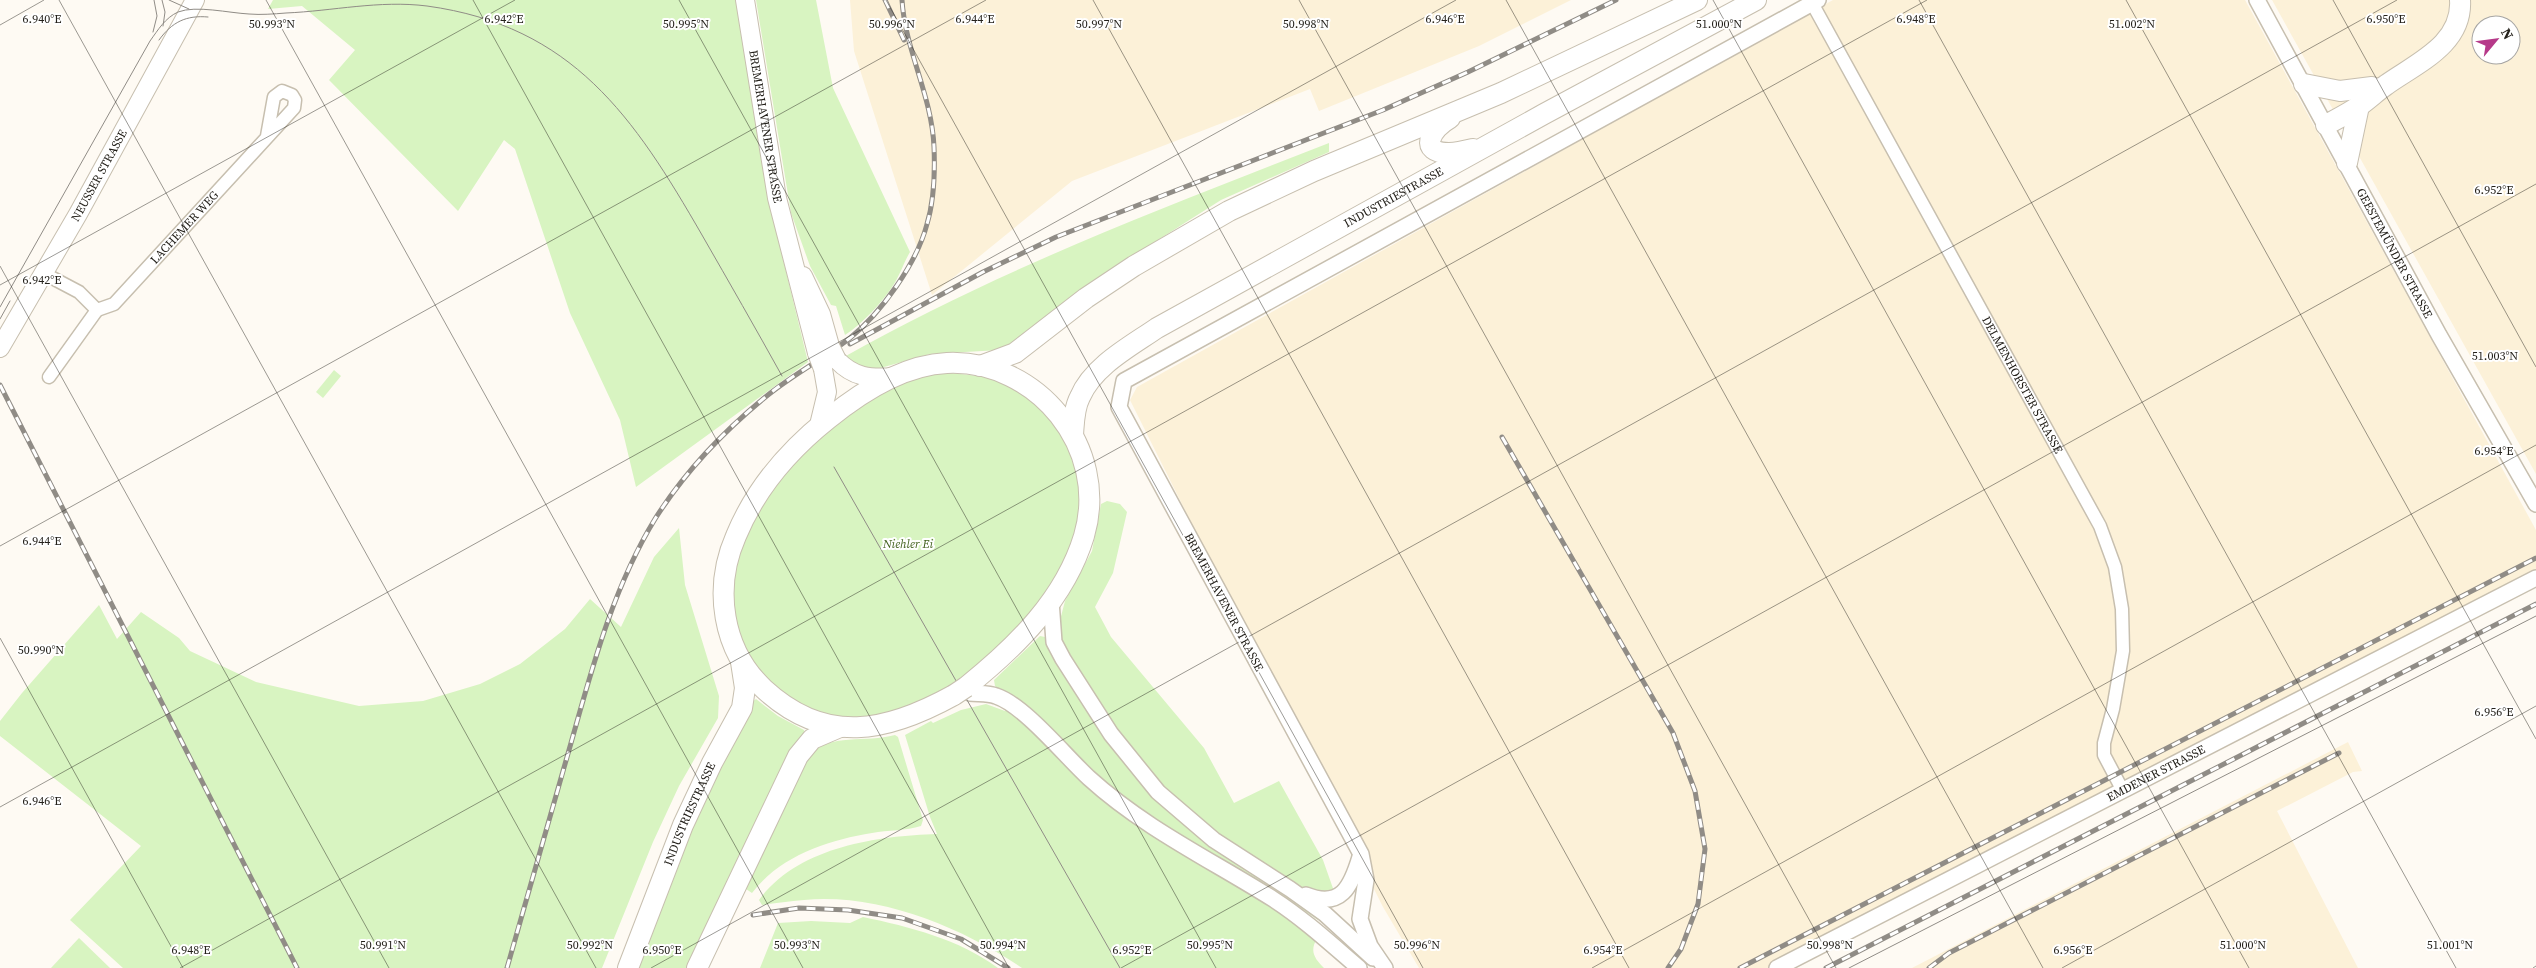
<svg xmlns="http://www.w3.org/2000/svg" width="2536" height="968" font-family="'Source Serif 4',serif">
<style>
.built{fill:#fcf1d8;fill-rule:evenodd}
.green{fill:#d8f4c1}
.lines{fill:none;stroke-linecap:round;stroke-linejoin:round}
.minor-casing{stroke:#c7bfaf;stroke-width:15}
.tertiary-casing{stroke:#c7bfaf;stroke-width:18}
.secondary-casing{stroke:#c7bfaf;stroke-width:20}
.trunk-casing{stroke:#c7bfaf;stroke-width:22}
.minor{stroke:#fff;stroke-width:12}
.tertiary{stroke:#fff;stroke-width:15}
.secondary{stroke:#fff;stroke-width:18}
.trunk{stroke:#fff;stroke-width:20}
.tram{stroke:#908c86;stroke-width:1}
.rail-casing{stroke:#908c86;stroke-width:5}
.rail{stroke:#fff;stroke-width:3;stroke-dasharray:9;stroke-linecap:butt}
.secondary-bridge-casing{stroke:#c7bfaf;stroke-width:20;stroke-linecap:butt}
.trunk-bridge-casing{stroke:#c7bfaf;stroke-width:22;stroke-linecap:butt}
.secondary-bridge{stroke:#fff;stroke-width:18}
.trunk-bridge{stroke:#fff;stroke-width:20}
.ticks{fill:none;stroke:#24211b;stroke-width:1;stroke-opacity:0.45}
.labels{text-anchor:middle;stroke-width:4;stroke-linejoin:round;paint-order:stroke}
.street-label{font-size:12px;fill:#24211b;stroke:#fff}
.park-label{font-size:12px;font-style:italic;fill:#42621e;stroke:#fff}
.ticks-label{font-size:12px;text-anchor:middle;fill:#24211b;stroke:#fff;stroke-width:4;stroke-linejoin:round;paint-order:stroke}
</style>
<rect width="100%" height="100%" fill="#fefaf3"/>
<g class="built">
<path d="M850 0H1571L1479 46 1319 111 1310 89 1072 181 932 295 854 51Z"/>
<path d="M1833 0H2245L2536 530V571L1791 968H1419L1383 907 1130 400 1137 387Z"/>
<path d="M2272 0H2536V474ZM2481 25H2511V55H2481Z"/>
<path d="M2348 742 2362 771 2353 772 2277 811 2358 968H1912Z"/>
</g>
<g class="green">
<path d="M273 0H738L774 222 808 362 636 487 620 420 570 313 515 149 504 140 458 211 329 80 355 50 302 6 268 9Z"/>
<path d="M756 0H816L833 88 910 252C904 262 900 275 894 284 882 303 863 323 845 335L836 306 831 305 810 266 791 213Z"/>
<path d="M1329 143V152L1221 200 1131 257 1020 341 1000 350 930 354 877 369H863L844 357C998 270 1165 207 1329 143Z"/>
<path d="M334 370 341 376 323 398 316 392Z"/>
<path d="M933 371 979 376 980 373 1033 397 1075 454 1082 515 1068 562 1022 629 963 678 904 714 840 721 791 703 748 660 729 600 745 530 795 458 864 401 884 389Z"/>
<path d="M1107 501 1120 504 1127 512 1113 573 1095 607 1111 637 1204 748 1234 803 1279 781 1323 860 1335 894 1307 892 1228 843 1174 800 1136 758 1088 687 1061 641 1059 624 1065 601 1092 551 1101 504Z"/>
<path d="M679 528 685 585 719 696 718 718 679 786 653 842 602 968H123L70 920 141 846 0 736V721L22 693 99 605 117 639 141 612 179 638 190 651 256 682 359 706 423 701 480 684 520 664 565 629 590 599 621 627 654 557Z"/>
<path d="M1040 636 1045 637 1050 651C1090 717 1131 780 1190 829 1232 864 1281 890 1325 921L1324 924 1269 887 1161 826 1106 785 995 686 994 680Z"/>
<path d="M756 699 778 716 804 730 805 735 690 968H636L668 879 752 702Z"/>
<path d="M986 704 1005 711 1007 709 1082 779 1283 914 1317 939C1309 951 1315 959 1324 968H1022C961 927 879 893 804 900 790 901 776 903 762 905L759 900C798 847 876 836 937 834L930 817 905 735 931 721 933 723 961 710Z"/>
<path d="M895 735 898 737 923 820 921 826C906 831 888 830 872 833 828 840 780 856 752 893L746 889 807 755C831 733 865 743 895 735Z"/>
<path d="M863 917C910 927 959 939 998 968H760L778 923 811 921 850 923Z"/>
<path d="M79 938 110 968H51Z"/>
</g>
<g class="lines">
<g class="minor-casing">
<g id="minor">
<path id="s1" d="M1812 3 2100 526 2115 567 2122 609 2123 651 2113 709 2104 743V755L2123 791"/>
<path d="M43 273 79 292 97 310 49 377"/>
<path id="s2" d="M97 310 114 304 294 108 295 100 292 95 282 91 274 97 267 136"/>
</g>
</g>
<g class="tertiary-casing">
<g id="tertiary">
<path id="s3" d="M2257 0 2439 335 2536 504"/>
<path d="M1051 601 1054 642 1063 659 1111 734 1158 792 1214 840 1290 889 1325 914 1373 958"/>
<path d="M970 693C978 694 988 693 996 696 1024 705 1066 757 1089 778 1144 828 1211 860 1273 899 1304 919 1331 944 1359 968"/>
<path d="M1306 895C1341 909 1351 887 1360 857"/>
<path d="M1385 968 1370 946 1360 919 1366 880 1361 854 1119 407 1124 381 1818 0"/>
<path id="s4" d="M1777 968 2536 578"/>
</g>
</g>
<g class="secondary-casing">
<g id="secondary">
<path id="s5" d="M745 0 777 198 817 353"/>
<path d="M803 276 821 314 830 346"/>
<path id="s6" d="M0 348 78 214 195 0"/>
<path d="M837 360C853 377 870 379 893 377"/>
<path d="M819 425 827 392 823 369"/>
</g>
</g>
<g class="trunk-casing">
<g id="trunk">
<path d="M2304 84 2340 91 2372 87"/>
<path d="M1450 118C1430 129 1418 153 1449 153 1457 153 1465 151 1473 149"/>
<path d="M2326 125C2337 119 2349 113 2359 106 2369 99 2377 91 2386 85 2417 63 2463 44 2460 0"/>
<path d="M2347 163 2359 106"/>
<path d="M980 366 1015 353 1086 298 1134 266 1229 211 1314 171 1501 93 1697 0"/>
<path id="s7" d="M1073 435C1074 422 1074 408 1080 397 1093 366 1131 346 1157 328L1544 114 1756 0"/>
<path d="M954 695C887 732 826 746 764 689 722 650 713 588 736 536 755 490 789 450 828 419 861 392 903 365 947 363 1037 359 1110 448 1084 536 1065 599 1016 647 966 687"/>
<path id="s8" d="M628 968 683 825 712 763 742 708 745 688 741 662"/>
<path d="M697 968 798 756 812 739 840 727"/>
</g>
</g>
<use href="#minor" class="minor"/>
<use href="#tertiary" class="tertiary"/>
<use href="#secondary" class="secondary"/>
<use href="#trunk" class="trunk"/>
<g class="tram">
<path d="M162 0 165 12 163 26"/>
<path d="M169 0 189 9"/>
<path d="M153 32 157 16 154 0"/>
<path d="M159 40C172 22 186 15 208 17"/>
<path d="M0 307 150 41C158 30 165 18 178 12 196 5 229 13 249 14 261 15 273 14 286 13 333 11 379 0 427 6 573 26 634 117 702 235 729 282 756 329 782 376"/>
<path d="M0 319 10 301"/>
<path d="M834 467 1120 968"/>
<path d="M1849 968 2536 616"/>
</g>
<g class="rail-casing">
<g id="rail">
<path d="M885 0 904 40"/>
<path d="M850 344 983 272 1056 237 1383 110 1468 72 1616 0"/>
<path d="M0 385 297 968"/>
<path d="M1502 437 1673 733 1695 791 1705 849 1698 904 1681 949 1668 968"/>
<path d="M753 915 799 908 848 910 902 918 961 939 1008 968"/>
<path d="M507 968C528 893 550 818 571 743 593 665 613 588 655 519 684 473 722 433 763 399 790 376 822 360 850 338 881 313 917 263 927 224 934 201 935 171 934 147 932 96 905 50 902 0"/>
<path d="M1740 968 2536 558"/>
<path d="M1826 968 2536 604"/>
<path d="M1929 968 1949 953 2339 753"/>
</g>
</g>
<use href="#rail" class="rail"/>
<g class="secondary-bridge-casing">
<g id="secondary-bridge">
<path d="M830 346 837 360"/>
<path d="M817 353 823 369"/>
</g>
</g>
<g class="trunk-bridge-casing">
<path id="trunk-bridge" d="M954 695 966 687"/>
</g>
<use href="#secondary-bridge" class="secondary-bridge"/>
<use href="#trunk-bridge" class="trunk-bridge"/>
</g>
<path class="ticks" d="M59 0 596 968M266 0 803 968M473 0 1009 968M679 0 1216 968M886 0 1423 968M1093 0 1629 968M1299 0 1836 968M1506 0 2043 968M1713 0 2249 968M1919 0 2456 968M2126 0 2536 739M2333 0 2536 367M0 25 44 0M0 266 389 968M0 285 515 0M0 546 986 0M0 638 183 968M0 807 1456 0M180 968 1927 0M651 968 2397 0M1121 968 2536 184M1592 968 2536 445M2062 968 2536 706M2533 968 2536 966"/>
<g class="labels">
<g class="street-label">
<text dy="4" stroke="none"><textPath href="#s5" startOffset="128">BREMERHAVENER STRASSE</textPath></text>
<text dy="4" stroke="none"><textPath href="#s6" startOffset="199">NEUSSER STRASSE</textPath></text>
<text dy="4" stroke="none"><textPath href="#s7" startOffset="414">INDUSTRIESTRASSE</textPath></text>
<text dy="4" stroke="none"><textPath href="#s2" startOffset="122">LACHEMER WEG</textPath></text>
<text dy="4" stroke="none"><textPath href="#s3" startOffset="288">GEESTEMÜNDER STRASSE</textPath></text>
<text dy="4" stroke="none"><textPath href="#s1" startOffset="436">DELMENHORSTER STRASSE</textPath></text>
<text transform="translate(1224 602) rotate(62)" y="4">BREMERHAVENER STRASSE</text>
<text dy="4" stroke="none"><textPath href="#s4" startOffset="426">EMDENER STRASSE</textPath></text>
<text dy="4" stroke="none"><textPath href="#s8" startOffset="166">INDUSTRIESTRASSE</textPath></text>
</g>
<g class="park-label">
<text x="908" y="548">Niehler Ei</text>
</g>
</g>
<g class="ticks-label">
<text x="42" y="23">6.940°E</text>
<text x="504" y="23">6.942°E</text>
<text x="975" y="23">6.944°E</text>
<text x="1445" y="23">6.946°E</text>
<text x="1916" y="23">6.948°E</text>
<text x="2386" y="23">6.950°E</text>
<text x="272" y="28">50.993°N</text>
<text x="686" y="28">50.995°N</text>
<text x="892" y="28">50.996°N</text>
<text x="1099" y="28">50.997°N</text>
<text x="1306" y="28">50.998°N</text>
<text x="1719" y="28">51.000°N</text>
<text x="2132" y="28">51.002°N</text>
<text x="2494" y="194">6.952°E</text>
<text x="42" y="284">6.942°E</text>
<text x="2495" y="360">51.003°N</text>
<text x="2494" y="455">6.954°E</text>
<text x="42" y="545">6.944°E</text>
<text x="41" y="654">50.990°N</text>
<text x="2494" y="716">6.956°E</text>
<text x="42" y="805">6.946°E</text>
<text x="383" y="949">50.991°N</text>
<text x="590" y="949">50.992°N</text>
<text x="797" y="949">50.993°N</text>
<text x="1003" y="949">50.994°N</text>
<text x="1210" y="949">50.995°N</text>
<text x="1417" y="949">50.996°N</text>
<text x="1830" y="949">50.998°N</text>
<text x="2243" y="949">51.000°N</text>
<text x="2450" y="949">51.001°N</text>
<text x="191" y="954">6.948°E</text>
<text x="662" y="954">6.950°E</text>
<text x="1132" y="954">6.952°E</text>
<text x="1603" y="954">6.954°E</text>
<text x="2073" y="954">6.956°E</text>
</g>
<g transform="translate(2496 40) rotate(61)"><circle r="24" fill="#ffffff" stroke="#a7a6a4"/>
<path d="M0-4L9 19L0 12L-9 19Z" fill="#b63989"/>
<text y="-8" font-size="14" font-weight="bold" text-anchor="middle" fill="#24211b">N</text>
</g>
</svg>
